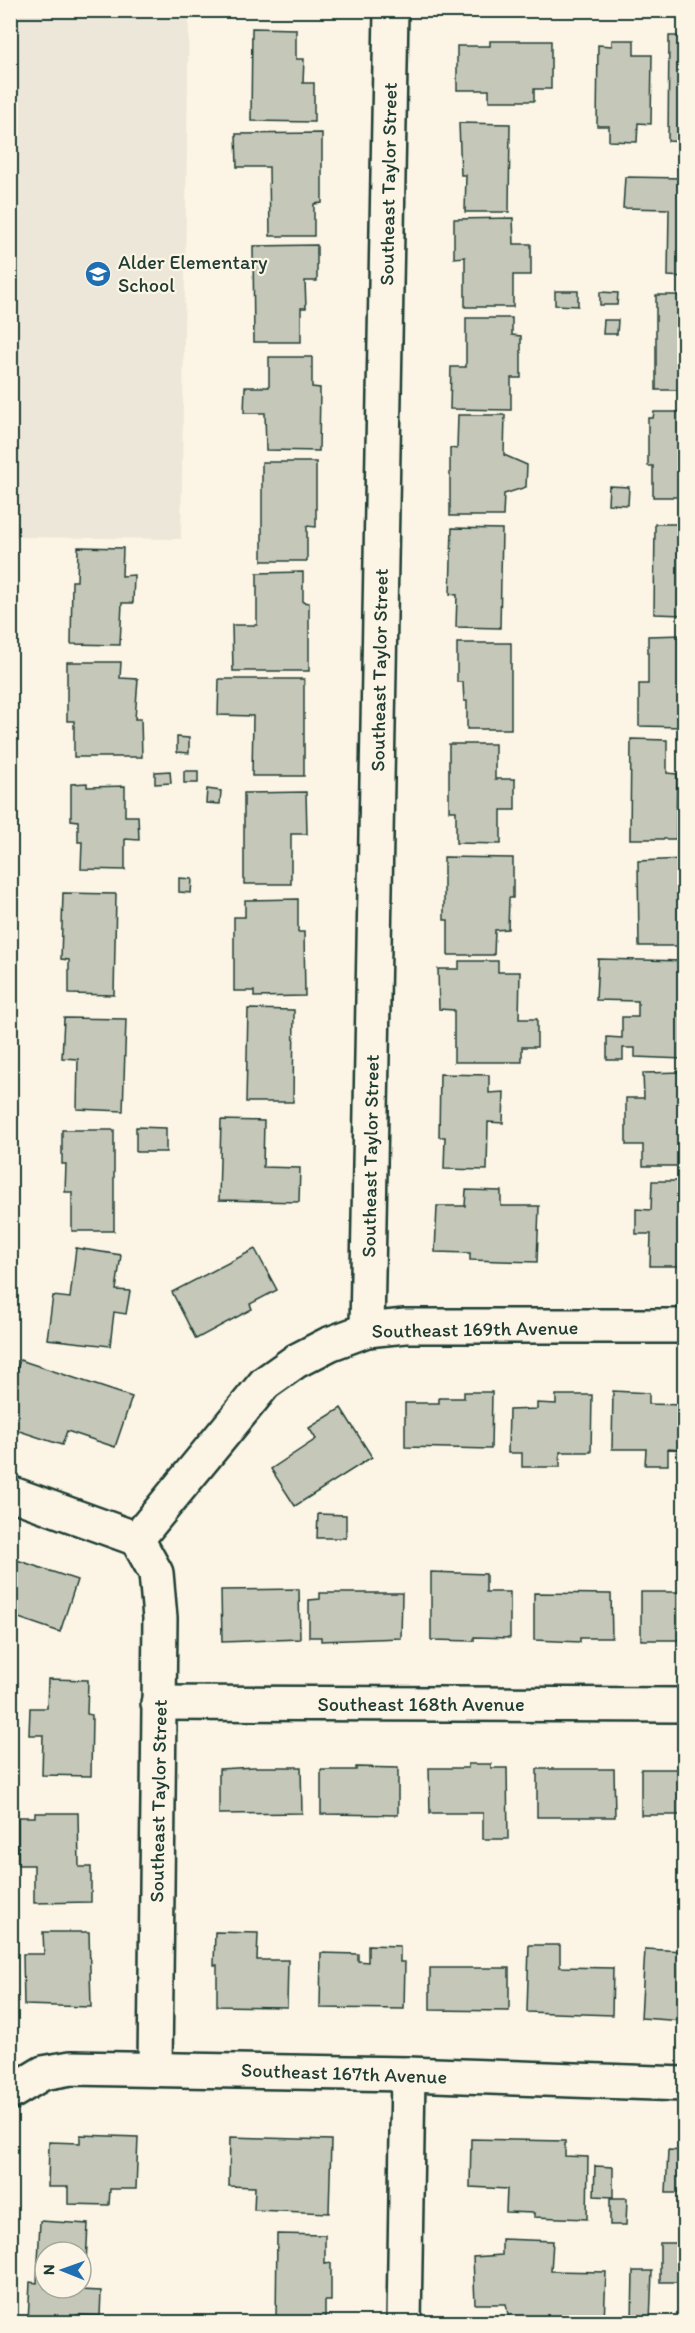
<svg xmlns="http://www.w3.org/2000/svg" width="695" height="2333" font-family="Itim,sans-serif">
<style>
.built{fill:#ece7d8}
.building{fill:#c5c7b9;stroke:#1f3d34;stroke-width:1.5}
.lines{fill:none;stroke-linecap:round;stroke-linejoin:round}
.minor-casing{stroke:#1f3d34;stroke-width:38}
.minor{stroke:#fcf5e5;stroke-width:33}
.labels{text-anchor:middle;stroke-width:4.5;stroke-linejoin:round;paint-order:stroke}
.street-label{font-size:20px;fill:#1f3d34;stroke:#fcf5e5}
.poi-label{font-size:20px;fill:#1f3d34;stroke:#fcf5e5;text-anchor:start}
</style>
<rect width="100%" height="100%" fill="#fcf5e5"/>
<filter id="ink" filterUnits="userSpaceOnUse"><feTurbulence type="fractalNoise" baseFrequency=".0167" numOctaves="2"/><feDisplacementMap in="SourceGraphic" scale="12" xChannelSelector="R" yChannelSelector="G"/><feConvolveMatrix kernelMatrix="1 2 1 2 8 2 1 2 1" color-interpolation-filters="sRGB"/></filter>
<g filter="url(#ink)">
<path class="built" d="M11 10 189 11 181 539 11 537Z"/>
<g class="building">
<path d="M252 28 296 29V59H304L303 83H314V122L251 121Z"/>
<path d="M669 36H684V142L668 141Z"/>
<path d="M612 40H634V55H652L651 124 638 123 637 142 609 141V126H597L598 45 612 46Z"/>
<path d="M490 41H551V89H534V101H489V90H457V46H490Z"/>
<path d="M459 123 510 124 509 212H465L466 175H461Z"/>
<path d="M322 133V203L314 204V236H270L269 167H237L236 134Z"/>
<path d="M625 177 684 178V277L668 276 669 209 623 208Z"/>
<path d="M513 218 514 244H531V275H513V307H465V257L454 258V219Z"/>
<path d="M317 245V281H305L306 308H301V342H254L253 246Z"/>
<path d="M555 291H578V306L555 305Z"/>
<path d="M600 292 618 293 617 305H600Z"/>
<rect x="656" y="295" width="28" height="95"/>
<path d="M466 318H512V335L521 336V378H511V410L450 409 451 367H466Z"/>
<path d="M604 320H618L617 334H603Z"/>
<path d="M269 357H312V387L320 388 319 451 266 450 265 413H244L245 387H269Z"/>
<path d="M654 412H684V497H653V466H648V418H653Z"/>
<path d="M458 415H505L504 455 527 465 526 487 504 494 503 516H450V448L457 449Z"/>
<path d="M262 462H316V527L307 526V561H262Z"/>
<path d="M609 486 629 487 628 505 608 504Z"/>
<path d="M655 524H684V615L654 614Z"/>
<path d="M452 528 502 529 500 628 456 627 457 595 450 594Z"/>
<path d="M78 547 123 548 122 576 134 575 133 603H122L120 645 71 644 72 581H77Z"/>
<path d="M303 572V602L309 603V671H233L232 625H257V573Z"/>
<path d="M684 635V727L639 726V684H648V636Z"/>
<path d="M457 643H511V729H467V701H464L463 682H457Z"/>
<path d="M67 662H121L120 678 138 679 135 719H141L142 757H74V721H67Z"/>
<path d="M219 679H304V776H252L253 716 218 715Z"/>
<path d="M177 737 189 738V753L177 752Z"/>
<path d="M631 739 667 740V773L677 774 676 839H630Z"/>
<path d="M449 744H495V779H515V810H501V844L456 843V811H449Z"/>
<path d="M170 771 171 783 155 784V772Z"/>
<rect x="184" y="771" width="14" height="12"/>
<path d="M87 783V787L125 786V816H138L139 840 125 839V870L81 869 82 842H78V821L71 820V784Z"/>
<path d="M207 789 221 791 220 804 206 803Z"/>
<path d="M306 792 307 834H291V884H244V793Z"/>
<path d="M444 857 513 858V898H509L508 929 495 930 494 955H448V920H444Z"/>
<path d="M684 859 682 946H639L638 861Z"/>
<path d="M179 878 192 879 191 893 179 892Z"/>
<path d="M63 893 116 894 114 995 69 994V960L61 959Z"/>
<path d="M298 899V932H304L305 996 254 997V991H234V917H245V900Z"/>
<path d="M598 959 684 961V1059L635 1057V1048H623V1060H607V1037L622 1038V1017H638V1001L596 1000Z"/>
<path d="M459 961H498V972H520L519 1019H537V1047H522V1062H454V1010L439 1009 438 969H459Z"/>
<path d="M248 1009 294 1010 293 1102H246Z"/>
<path d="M64 1018 126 1019 123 1111 77 1109 78 1059 62 1058Z"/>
<path d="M684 1072V1166H643V1145H626V1098H644L643 1073Z"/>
<path d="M440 1074 489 1075V1093L504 1092 503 1123 488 1122 487 1170 444 1169 445 1137H439Z"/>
<path d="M221 1120 264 1121 263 1167 300 1168 299 1202 219 1200Z"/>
<path d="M136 1127 166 1128V1152H136Z"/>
<path d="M62 1130H114V1231H72V1192H65L66 1164H62Z"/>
<path d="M652 1181H684V1266H650L651 1234H636V1209L651 1210Z"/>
<path d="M466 1190 501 1191V1206H539L537 1262 470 1260V1253L435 1252 437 1206H465Z"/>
<path d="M76 1248 121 1255 116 1290 130 1291 126 1314 114 1312 110 1346 47 1339 53 1296 70 1298Z"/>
<path d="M255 1249 277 1290 250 1304 252 1309 196 1339 172 1292Z"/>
<path d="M20 1360 132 1397 115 1447 67 1431 62 1445 10 1428V1390Z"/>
<path d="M613 1391 649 1393V1404L684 1405V1450L668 1449V1465H645L646 1449H612Z"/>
<path d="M464 1392H492L491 1449 405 1447V1403H439V1398H464Z"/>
<path d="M556 1395H592L591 1452H560V1467H522V1453H508L509 1410 537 1409V1403L556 1404Z"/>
<path d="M341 1408 372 1457 295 1506 271 1469 316 1439 309 1428Z"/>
<path d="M318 1514 346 1515V1538H317Z"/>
<path d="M17 1560 77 1580 60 1632 10 1615V1566L14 1568Z"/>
<path d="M431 1572 486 1574V1592H510V1638L474 1637V1641L431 1640Z"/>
<path d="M299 1589 300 1639 222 1642 221 1590Z"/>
<path d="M641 1592H684V1638H681V1640H641Z"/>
<path d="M320 1593H402L401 1638 321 1641V1637H309V1600L320 1599Z"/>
<path d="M534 1593 611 1594 612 1638H580V1642L534 1640Z"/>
<path d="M48 1679 88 1680 87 1714 92 1715 91 1776 42 1775 43 1735H29L30 1708H47Z"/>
<path d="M468 1764H491V1768H507L508 1839H483V1813H430L429 1768H468Z"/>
<path d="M254 1767H301L302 1813 219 1814V1769Z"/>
<path d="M356 1767 398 1768V1815L321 1814V1770H356Z"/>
<path d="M681 1767H684V1815H641V1769H681Z"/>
<path d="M537 1769H614L615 1817H537Z"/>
<path d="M35 1813H78L79 1867H91V1902L34 1903V1865H18V1817H35Z"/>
<path d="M43 1932H89L91 2007 24 2005 23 1954H44Z"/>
<path d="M215 1932 258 1933 257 1960H288L287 2007 217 2006V1965H214Z"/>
<path d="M368 1945 400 1946V1962H405L404 2009 320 2008 321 1953 358 1954V1961L368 1962Z"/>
<path d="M529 1945H560V1967L613 1968 612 2015 527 2012Z"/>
<path d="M645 1949 684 1951V2021L641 2018Z"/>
<path d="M430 1968H509V2011L430 2010Z"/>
<path d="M80 2135 138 2137 136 2189H110L109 2205 68 2204V2187H48L49 2142 80 2143Z"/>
<path d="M230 2137 331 2140 329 2213 254 2210 255 2187 229 2186Z"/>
<path d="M471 2139 565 2141V2156L588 2157 587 2219 534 2217V2213L506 2212 507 2189 470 2187Z"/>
<path d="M668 2150 684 2151V2193H666Z"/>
<path d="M595 2166 613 2167V2197L594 2196Z"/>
<path d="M610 2198H627L626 2225H610Z"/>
<path d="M40 2221 88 2224 85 2283H81V2252H45V2288H80V2290L101 2291 100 2316 77 2315V2322H28L30 2282 37 2283Z"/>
<path d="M277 2234 325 2235V2264L331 2263V2301H325V2322H276Z"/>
<path d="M502 2239 553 2241 551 2271 606 2272 604 2322 509 2320 506 2304H475L473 2257 502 2255Z"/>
<rect x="660" y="2243" width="24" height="39"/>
<path d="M633 2271H652L650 2322H632Z"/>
</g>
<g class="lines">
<g class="minor-casing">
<g id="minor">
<path d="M367 1330 391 10"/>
<path d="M10 1493 137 1539"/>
<path d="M137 1539 265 1383 296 1361 329 1344 367 1330 405 1326H684"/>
<path d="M137 1539 156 1573 160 1618 155 2068"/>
<path d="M158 1703 684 1705"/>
<path d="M10 2093 43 2073 71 2068 408 2074 684 2084"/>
<path d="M404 2322 408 2074"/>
</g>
</g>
<use href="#minor" class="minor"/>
</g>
</g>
<defs>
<g id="school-disc" transform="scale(1.35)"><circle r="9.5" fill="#1f6fb2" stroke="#fcf5e5"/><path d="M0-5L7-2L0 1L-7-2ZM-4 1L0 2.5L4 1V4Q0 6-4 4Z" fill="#fff"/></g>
</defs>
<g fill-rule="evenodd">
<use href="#school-disc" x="98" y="274"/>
</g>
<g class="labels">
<g class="street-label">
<text transform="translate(388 184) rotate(-89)" y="7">Southeast Taylor Street</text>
<text transform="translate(379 670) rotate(-89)" y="7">Southeast Taylor Street</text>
<text transform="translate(370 1156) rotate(-89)" y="7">Southeast Taylor Street</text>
<text transform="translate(475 1329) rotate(-1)" y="7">Southeast 169th Avenue</text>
<text x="421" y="1711">Southeast 168th Avenue</text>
<text transform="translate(158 1801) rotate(-89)" y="7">Southeast Taylor Street</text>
<text transform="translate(344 2073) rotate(2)" y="7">Southeast 167th Avenue</text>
</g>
<g class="poi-label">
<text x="118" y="269">Alder Elementary<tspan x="118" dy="23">School</tspan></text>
</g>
</g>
<rect width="695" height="2333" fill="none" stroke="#fcf5e5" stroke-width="36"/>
<rect x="18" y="18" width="659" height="2297" fill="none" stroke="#1f3d34" stroke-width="2" filter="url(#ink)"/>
<g transform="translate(63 2270) rotate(271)"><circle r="28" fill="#fcf5e5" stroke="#a4ab9e" stroke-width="1.5"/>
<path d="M0-4.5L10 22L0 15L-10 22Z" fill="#1f6fb2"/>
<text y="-9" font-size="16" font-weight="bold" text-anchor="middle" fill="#1f3d34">N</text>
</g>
</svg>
